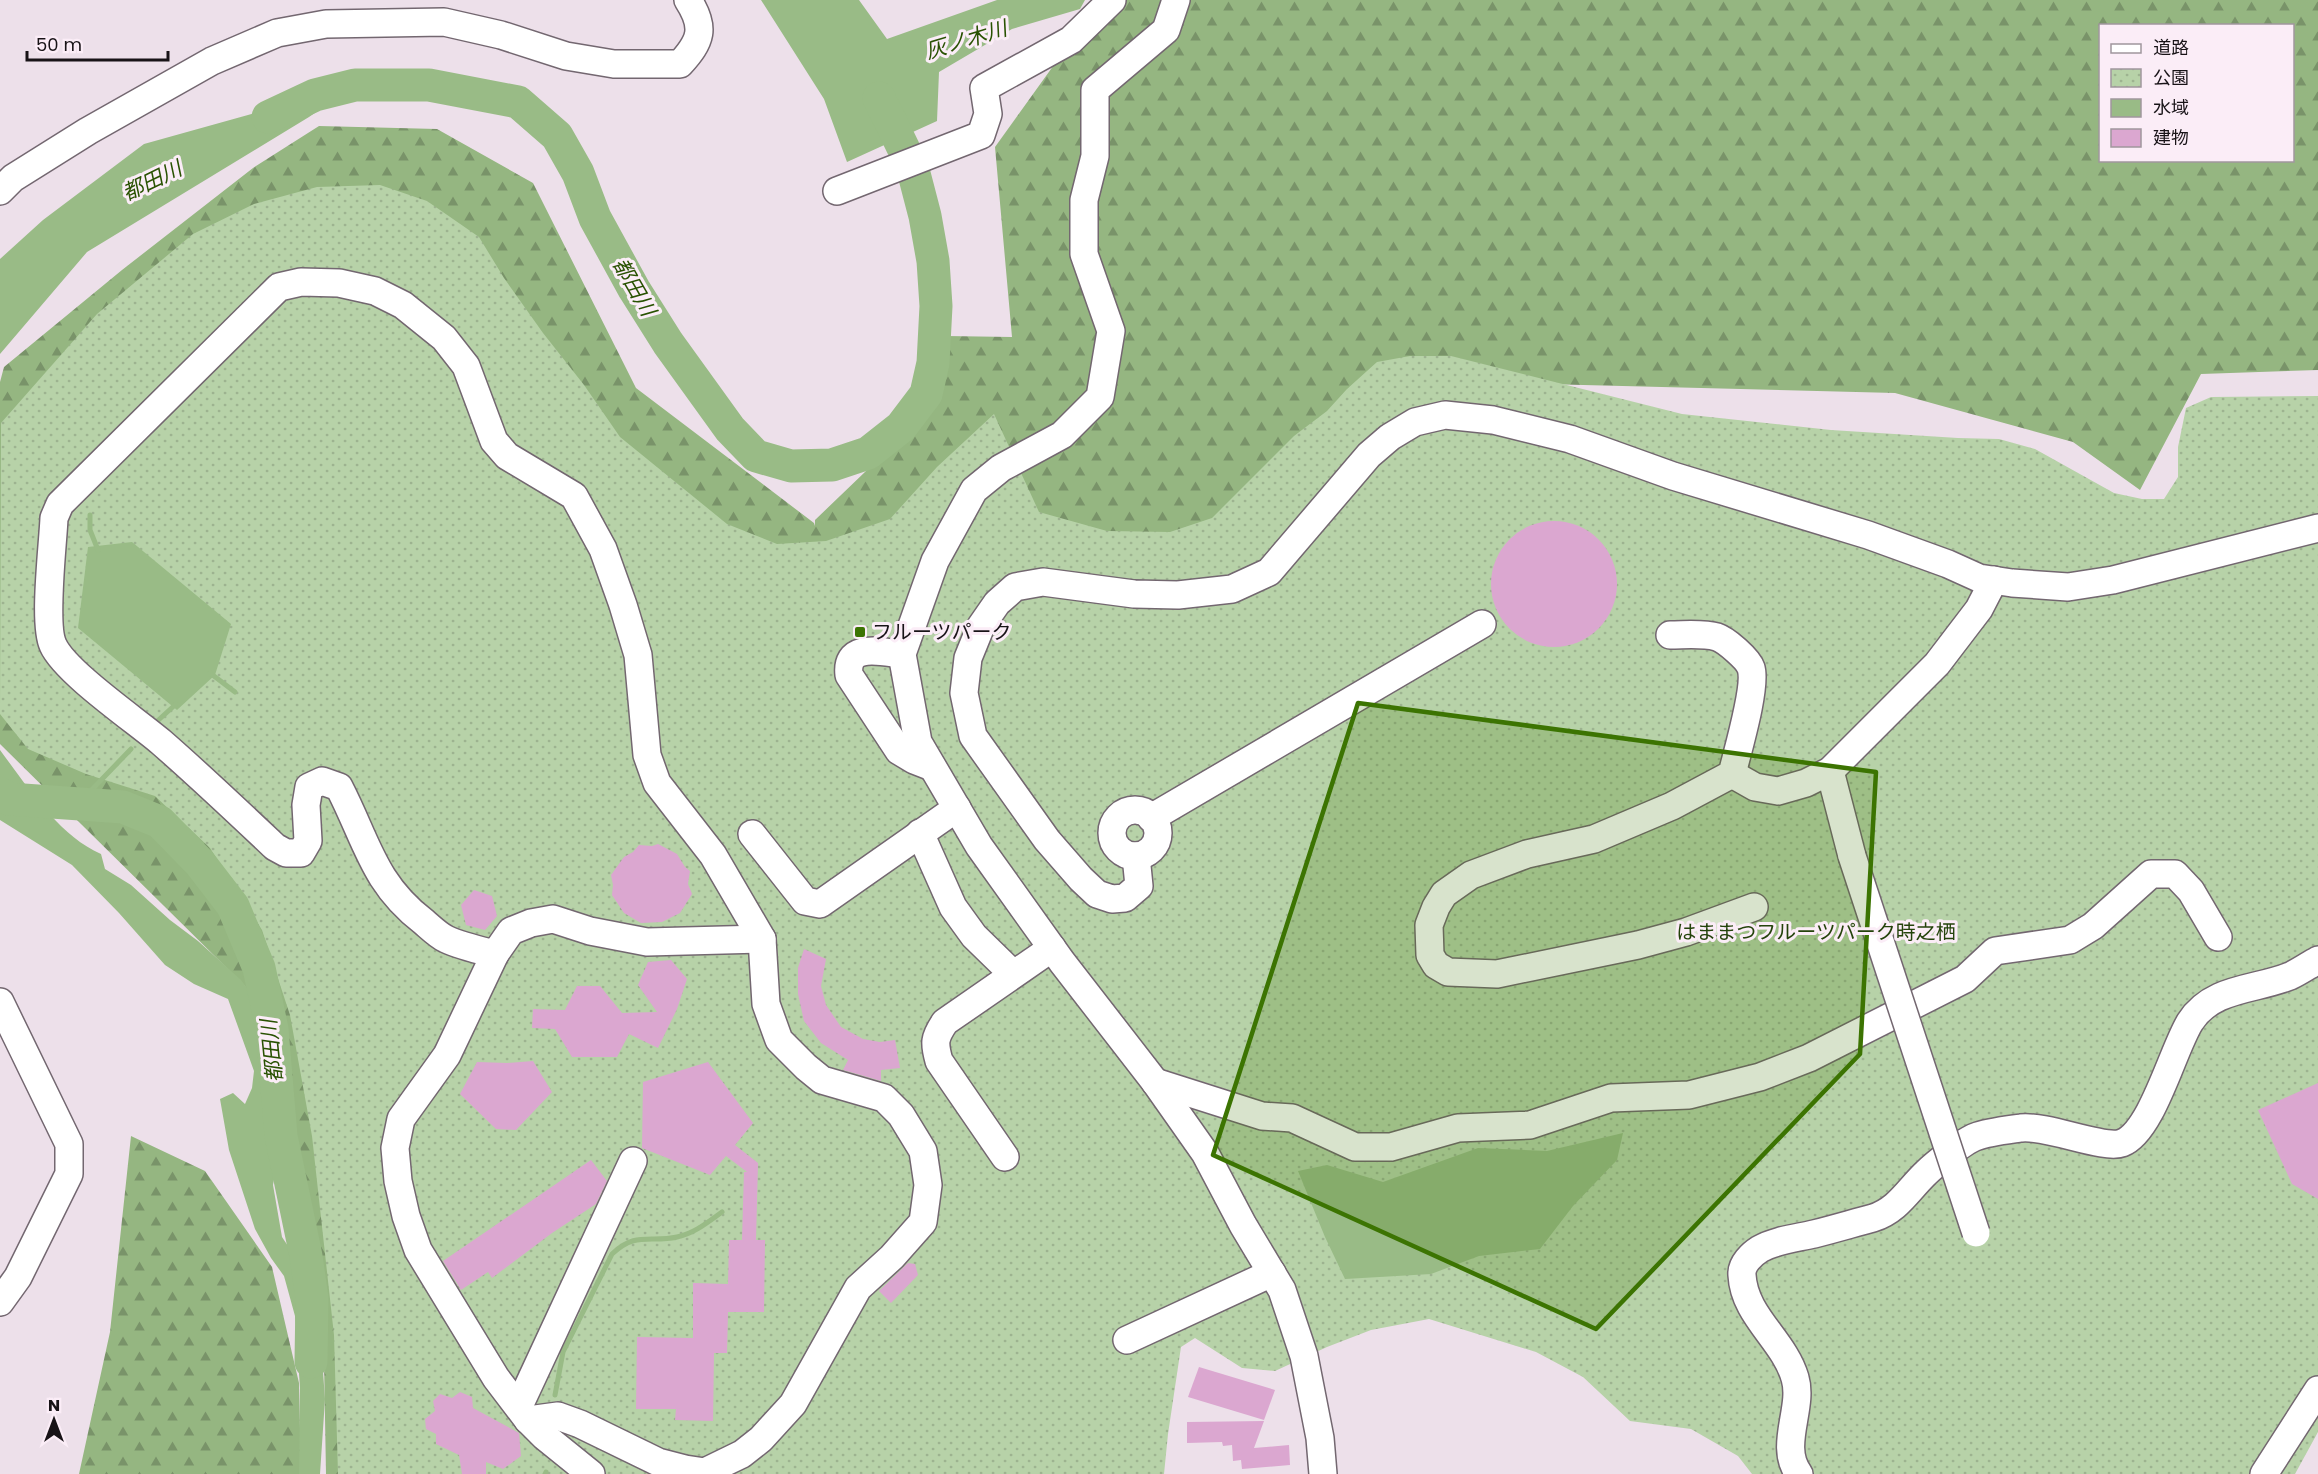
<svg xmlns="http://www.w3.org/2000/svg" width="2318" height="1474" font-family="Poppins,'Noto Sans JP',sans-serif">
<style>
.forest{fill:url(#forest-firs);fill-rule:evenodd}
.park{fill:url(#park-dots)}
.water{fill:#99bb86}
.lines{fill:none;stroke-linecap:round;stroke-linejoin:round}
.stream{stroke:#99bb86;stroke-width:5}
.river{stroke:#99bb86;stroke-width:33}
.building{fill:#dba7d0}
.minor-casing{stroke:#736770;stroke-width:30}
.minor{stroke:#fff;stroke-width:27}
.minor-bridge-casing{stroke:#736770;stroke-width:30;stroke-linecap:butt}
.minor-bridge{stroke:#fff;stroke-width:27}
.marked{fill:#3c7402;fill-opacity:0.2;stroke:#3c7402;stroke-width:4.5;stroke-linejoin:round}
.poi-dot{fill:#3c7402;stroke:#fbedf7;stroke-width:2}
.labels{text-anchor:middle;stroke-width:6;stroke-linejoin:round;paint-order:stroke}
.poi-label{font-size:20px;fill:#181317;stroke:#fbedf7;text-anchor:start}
.park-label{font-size:20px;fill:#24430b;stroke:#fbedf7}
.water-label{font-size:21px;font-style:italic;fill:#295202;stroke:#fbedf7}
</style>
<defs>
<pattern id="forest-firs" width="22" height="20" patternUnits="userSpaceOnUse" patternTransform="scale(1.5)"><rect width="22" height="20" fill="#95b681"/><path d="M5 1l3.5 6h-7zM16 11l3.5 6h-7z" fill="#799369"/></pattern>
<pattern id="park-dots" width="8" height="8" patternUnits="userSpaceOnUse" patternTransform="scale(1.5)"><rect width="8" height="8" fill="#b7d2a8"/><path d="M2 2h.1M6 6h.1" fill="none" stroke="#9db390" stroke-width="1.8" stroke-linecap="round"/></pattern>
</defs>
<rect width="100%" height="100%" fill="#ede0ea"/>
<g class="forest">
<path d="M1094 0H2318V370L2201 374 2140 490 2073 442 1895 393 1506 383 1329 480 340 816 403 1474H326L324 1361 288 1148 245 986 0 744V382L4 367 122 270 253 168 319 126 437 129 533 183 636 388 814 523 815 526V520L941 399 946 336 1012 337 995 147 1074 37ZM2100 26H2292V160H2100Z"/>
<path d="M131 1136 205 1171 272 1267 299 1383 301 1474H79L110 1332Z"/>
</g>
<path class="park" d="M380 185 427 201 479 237 504 278 543 333 584 385 620 437 727 524 777 544 826 541 890 519 937 467 994 414 1039 512 1107 531 1170 532 1212 518 1294 436 1327 411 1347 389 1377 362 1410 356H1451L1682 414 1831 430 1958 438 1999 439 2035 449 2114 493 2142 499H2164L2178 477V447L2186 408 2211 397 2318 396V1432L2295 1474H1752L1738 1456 1691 1429 1630 1421 1583 1377 1536 1352 1429 1319 1371 1330 1327 1347 1275 1371 1242 1368 1195 1338 1181 1347 1168 1434 1164 1474H338L334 1335 312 1136 290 1015 262 930 210 848 155 796 86 774 28 749 0 714 1 423 97 314 193 234 254 204 317 187Z"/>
<g class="water">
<path d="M761 0H859L887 39 997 0H1085L1080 9 1012 29 939 72 937 121 847 162 824 99Z"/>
<path d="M355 85 309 117 87 252 0 354V259L43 220 144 144Z"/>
<path d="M132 542 231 624 215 675 177 710 78 628 88 547Z"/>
<path d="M0 750C27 786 58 835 101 854L105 869 131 885 170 920 198 941 241 980 261 1007 268 1043 269 1098 264 1120 276 1168 273 1185 282 1237 296 1258 322 1358 325 1399 320 1474H299L300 1388 295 1316 284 1276 271 1258 255 1229 229 1150 220 1099 233 1093 245 1104 252 1088 254 1071 228 999 194 984 165 965 119 913 72 865 0 820Z"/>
<path d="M1623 1133 1617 1160 1573 1206 1540 1249 1479 1256 1431 1274 1345 1279 1325 1237 1298 1171 1327 1165 1383 1182 1478 1148 1547 1151Z"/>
</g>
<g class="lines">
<g class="stream">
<path d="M90 515V530L98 550"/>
<path d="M210 673 235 692"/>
<path d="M153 725 176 704"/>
<path d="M80 802 131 749"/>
<path d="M555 1395 563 1352 612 1254C636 1231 650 1243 677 1237 695 1233 708 1222 722 1212"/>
<path d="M545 1474 546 1472"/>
</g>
<g class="river">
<path d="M268 117 315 95 355 85H429L518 102 557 136 578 173 595 218 634 289 668 343 730 429 756 456 791 466 832 465 868 453 901 427 926 394 933 363 936 306 933 261 925 216 912 166 879 98"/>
<path d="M0 794 9 799 123 807 160 822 200 863 233 906 259 968 272 1029 281 1136 306 1256 312 1298 311 1362"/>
</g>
</g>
<g class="building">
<circle cx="1554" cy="584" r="63"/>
<path d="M658 844 677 854 685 867 690 871 688 884 692 894 680 913 662 922 641 923 624 913 612 895 613 885 611 875 624 857 633 852 639 845 652 846Z"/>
<path d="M474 890 492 896 497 916 485 930 466 925 461 905Z"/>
<path d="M804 949 826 959 821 986 826 1005 841 1027 863 1039 880 1042 895 1040 900 1068 881 1070V1081L843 1070 848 1060 821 1043 804 1021 798 994V968Z"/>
<path d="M671 960 687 979 677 1009 658 1048 629 1034 617 1057H572L555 1029 532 1028 533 1009 565 1010 577 986H600L622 1013 657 1012 638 985 648 962Z"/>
<path d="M533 1061 552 1092 516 1130 496 1129 460 1094 477 1062 507 1063Z"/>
<path d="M708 1062 753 1123 735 1145 758 1163 756 1240H765L764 1312H728L727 1353H714L713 1421 675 1420 676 1409H636L637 1337 693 1338V1283L728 1284 729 1240H742L744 1172H747L726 1156 710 1175 642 1148 643 1082Z"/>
<path d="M2318 1083V1199L2292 1184 2258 1110Z"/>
<path d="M591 1160 607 1181 596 1204 552 1233 492 1278 488 1272 461 1290 443 1261Z"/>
<path d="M908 1263 915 1264 918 1275 891 1303 879 1291Z"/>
<path d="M1199 1367 1275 1390 1264 1420 1188 1397Z"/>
<path d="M460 1392 472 1397 473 1408 519 1433 521 1456 503 1469 486 1462V1474H462L459 1455 436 1444V1434L426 1429 425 1419 435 1411 433 1401 440 1394 452 1398Z"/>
<path d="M1264 1421 1254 1448 1289 1445 1290 1465 1242 1469 1241 1460 1233 1461 1232 1445 1223 1446 1222 1442 1187 1443V1422Z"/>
</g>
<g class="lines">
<g class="minor-casing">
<g id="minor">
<path d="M1176 0 1166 30 1095 90V156L1084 200V254L1111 331 1100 397 1062 435 1001 468 974 490 935 561 902 654 918 742 979 846 1062 962 1155 1082 1205 1153 1243 1225 1282 1290 1304 1356 1320 1438 1323 1474"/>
<path d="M0 191 13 178 88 131 212 61 277 33 326 24 444 22 501 35 566 56 614 64H680C701 41 706 28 688 0"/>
<path d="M837 191 981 135 988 114 984 88 1071 40 1112 0"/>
<path d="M1670 635C1685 635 1703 633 1717 637 1726 640 1748 659 1751 668 1757 686 1737 753 1732 774L1672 806 1594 839 1527 854 1471 875 1444 894 1436 907 1429 925 1430 955 1436 965 1448 972 1497 974 1638 945 1686 932 1754 907"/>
<path d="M902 654C881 652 845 642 849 675L899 751 914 760 932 767"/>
<path d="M1830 771 1852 856"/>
<path d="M1732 774 1755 787 1778 791 1806 783 1830 771 1937 664 1979 609 1994 580"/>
<circle cx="1135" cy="833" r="23"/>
<path d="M1151 818 1482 624"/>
<path d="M920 833 953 907 974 936 1013 974"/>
<path d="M752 834 805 901 820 904 957 808"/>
<path d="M1136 856 1139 886 1125 898 1112 899 1097 894 1081 879 1047 840 973 736 964 693 968 658 981 626 997 603 1015 587 1043 582 1134 594 1178 595 1232 589 1269 572 1369 455 1390 437 1415 422 1445 415 1493 420 1570 439 1673 476 1868 535 1948 564 1979 578 2012 583 2068 587 2113 580 2318 528"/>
<path d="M495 954C479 950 461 946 446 939 438 935 431 928 424 922 373 883 367 841 339 787L322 781 309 787 306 805 308 841 301 853H286L275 847C238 812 200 776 161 742 135 720 65 672 53 645 43 624 53 544 54 518L60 504 279 287 301 282 339 283 375 291 403 305 444 338 466 366 494 441 507 456 574 496 603 549 623 605 638 655 647 755 657 783 713 855 762 939 766 1004 779 1040 806 1067 822 1080 884 1098 901 1115 923 1151 928 1185 923 1222 892 1257 858 1288 793 1404 761 1439 742 1454 705 1472 685 1469 658 1462 580 1424 558 1416 528 1420"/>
<path d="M0 1002 69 1144V1174L18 1277 0 1302"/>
<path d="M1155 1082 1262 1116 1292 1118 1355 1147H1391L1458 1128 1530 1125 1611 1098 1689 1095 1760 1077 1809 1058 1965 979 1995 951 2070 940 2093 926 2151 874H2175L2191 891 2218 937"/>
<path d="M1005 1157 939 1061C934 1043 934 1038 945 1022L1052 948"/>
<path d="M1127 1340 1272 1273"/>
<path d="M519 1406 633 1161"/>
<path d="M591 1474 544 1436 528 1420 496 1378 418 1250 406 1216 398 1181 395 1148 401 1119 447 1055 495 954 511 931 531 923 553 919 590 931 647 942 762 939"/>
<path d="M1799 1474C1778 1446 1804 1408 1795 1378 1784 1340 1744 1316 1742 1275 1741 1264 1752 1254 1760 1249 1776 1240 1797 1238 1814 1234 1834 1229 1854 1223 1873 1218 1898 1210 1908 1190 1926 1173 1934 1165 1964 1141 1975 1137 1988 1132 2007 1130 2021 1128 2048 1125 2104 1150 2122 1143 2152 1132 2173 1049 2190 1022 2212 987 2256 990 2290 976 2299 972 2309 965 2318 960"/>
<path d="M2264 1474 2318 1390"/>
</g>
</g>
<use href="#minor" class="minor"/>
<g class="minor-bridge-casing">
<path id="minor-bridge" d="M1852 856 1976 1233"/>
</g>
<use href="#minor-bridge" class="minor-bridge"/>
</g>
<path class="marked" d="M1358 703 1876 772 1860 1054 1596 1329 1213 1155Z"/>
<rect class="poi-dot" x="854" y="626" width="12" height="12" rx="3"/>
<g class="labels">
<g class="poi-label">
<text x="872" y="639">フルーツパーク</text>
</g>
<g class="park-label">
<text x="1816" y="939">はままつフルーツパーク時之栖</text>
</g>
<g class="water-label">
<text transform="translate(966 40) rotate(-17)" y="7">灰ノ木川</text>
<text transform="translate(152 181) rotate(-26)" y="7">都田川</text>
<text transform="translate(634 287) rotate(60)" y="7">都田川</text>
<text transform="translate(272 1051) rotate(-96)" y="7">都田川</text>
</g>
</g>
<rect x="2099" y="24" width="195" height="138" fill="#fbedf7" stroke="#a0969d" stroke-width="1.5"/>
<rect x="2111" y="44" width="30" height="9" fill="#ffffff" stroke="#a0969d" stroke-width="1.5"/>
<text x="2153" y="54" font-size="18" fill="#181317">道路</text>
<rect x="2111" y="69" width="30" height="18" fill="url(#park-dots)" stroke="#a0969d" stroke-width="1.5"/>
<text x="2153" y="84" font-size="18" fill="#181317">公園</text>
<rect x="2111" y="99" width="30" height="18" fill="#99bb86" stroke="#a0969d" stroke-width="1.5"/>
<text x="2153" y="114" font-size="18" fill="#181317">水域</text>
<rect x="2111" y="129" width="30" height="18" fill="#dba7d0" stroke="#a0969d" stroke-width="1.5"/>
<text x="2153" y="144" font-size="18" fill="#181317">建物</text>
<g transform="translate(54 1420)" stroke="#fbedf7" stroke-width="4.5" paint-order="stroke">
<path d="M0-4.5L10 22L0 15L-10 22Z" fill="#181317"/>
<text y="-9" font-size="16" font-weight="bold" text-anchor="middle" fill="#181317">N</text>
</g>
<path d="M27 51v9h141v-9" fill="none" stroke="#181317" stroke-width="3"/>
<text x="36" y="51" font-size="18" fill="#181317" stroke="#fbedf7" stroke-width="4.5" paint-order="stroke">50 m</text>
</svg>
